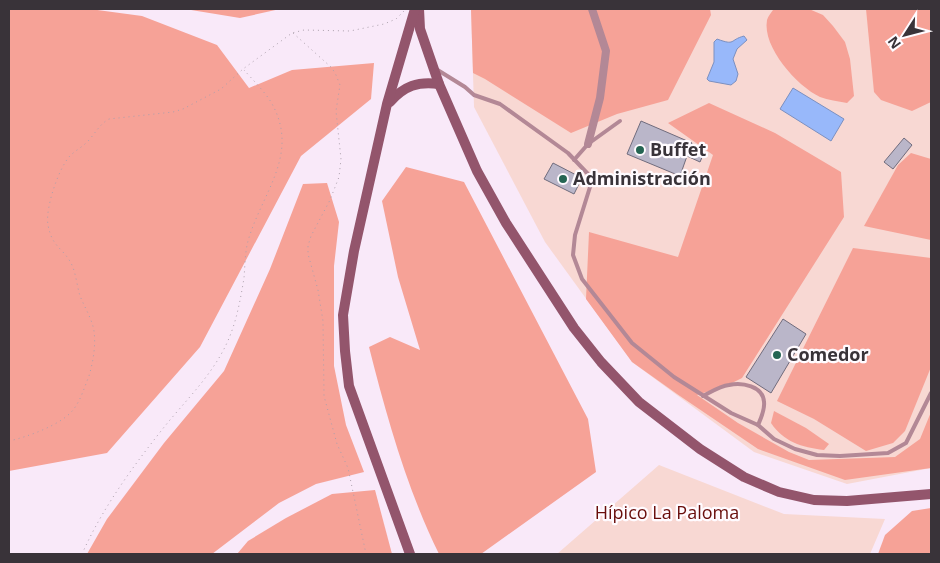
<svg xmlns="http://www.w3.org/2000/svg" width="940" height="563" font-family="'Open Sans',sans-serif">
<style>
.green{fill:#f8d8d3}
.forest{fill:#f6a297}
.water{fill:#98b8fa;stroke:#7c90c0}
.building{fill:#bab6c9;stroke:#706c7d}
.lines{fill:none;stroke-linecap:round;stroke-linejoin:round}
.path{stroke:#aca0ac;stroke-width:1;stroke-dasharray:1 4;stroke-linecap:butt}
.lane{stroke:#b38896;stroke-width:4}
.street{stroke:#b38896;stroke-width:8}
.secondary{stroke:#93556c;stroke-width:10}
.poi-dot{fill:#256553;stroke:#fffbff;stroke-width:2}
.labels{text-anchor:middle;stroke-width:4.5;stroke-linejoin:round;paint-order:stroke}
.poi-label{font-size:18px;font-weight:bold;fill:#393339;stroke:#fffbff;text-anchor:start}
.park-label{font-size:18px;fill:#690d0b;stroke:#fffbff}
</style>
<rect width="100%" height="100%" fill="#f9e9f9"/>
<g class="green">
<path d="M471 9H931V468L847 484 754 452 632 362 545 242 474 107Z"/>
<path d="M659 465 784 514 885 519 870 554H557Z"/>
</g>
<g class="forest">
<path d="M9 9H90L142 16 217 45 249 88 292 70 374 63 371 99 301 156 200 347 107 453 9 471Z"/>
<path d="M185 9H280L240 18Z"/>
<path d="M471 9H710L711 15 668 100 617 114 571 133 485 79 473 73Z"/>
<path d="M780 9H809L823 15 833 26 845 42 850 59 854 96 847 103C838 101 828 100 820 97 797 86 762 47 767 20 768 16 771 13 773 10Z"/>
<path d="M866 9H931V102L912 111 881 100 874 92Z"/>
<path d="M709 103 775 133 841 172 844 217 742 378 728 385 697 395 738 423 789 452 809 460 895 457 920 439 931 412V468L845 480 758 449 677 394 632 362 586 299 589 232 678 257 713 155 668 123Z"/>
<path d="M911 153 931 159V240L864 226 898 165Z"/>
<path d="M406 167 464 182 588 419 596 472 481 554H439C407 489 387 418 369 347L390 337 420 350 398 277 382 201Z"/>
<path d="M327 183 339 222 334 266V366L346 425 364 472 316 484 279 503 212 554H87L107 519 164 443 224 371 270 269 303 184Z"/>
<path d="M853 248 931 258V367L905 431 893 443 866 451 814 419 777 401Z"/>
<path d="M774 411 806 428 829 444 824 450C801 447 784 442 771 423Z"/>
<path d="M375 490 392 554H237L248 541 286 518 332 494Z"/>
<path d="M931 508V554H878L885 535 912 511Z"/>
</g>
<g class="water">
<path d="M744 36 747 40 737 49 733 59 738 74 736 81 731 85 709 81 707 79 714 62V42L717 39C736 46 729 40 744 36Z"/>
<path d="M793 88 844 119 831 141 780 109Z"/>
</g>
<g class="building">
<path d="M641 121 692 143 690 148 703 155 700 162 687 156 680 176 627 154Z"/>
<path d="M904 138 912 145 893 169 884 162Z"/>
<path d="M553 163 582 178 574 194 544 179Z"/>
<path d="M783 319 806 334 771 393 746 377Z"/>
</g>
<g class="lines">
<g class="path">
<path d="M293 33 332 68 336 75 340 85 336 111 341 159 339 177 330 200 311 236 308 246V254L318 290 323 321 324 396 337 444 348 468 366 554"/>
<path d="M9 441C27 437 61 425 73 410 81 400 84 388 89 376 93 362 96 346 94 331 92 319 85 308 80 296 77 286 76 273 71 263 62 247 52 247 48 225 45 209 58 170 69 157 74 151 83 147 89 140 96 132 100 124 109 119L173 112 183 109 221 89 243 69 292 33 304 30 350 31 384 24 396 19 405 10"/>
<path d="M82 554C102 509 131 469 161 431 183 403 209 379 225 347 236 325 240 302 244 278 245 266 245 252 248 241 262 192 301 154 271 102 264 91 253 80 244 70"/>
</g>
<g class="lane">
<path d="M436 69 465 87 474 95 500 104 568 153 588 174 590 187 575 235 573 255 582 279 632 343 674 377 731 413 758 425 774 439 795 449 817 455 840 456 888 453 906 443 931 393"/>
<path d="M574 160 588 144 620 121"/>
<path d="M703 396C711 392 720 386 729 385 742 382 763 386 764 402 765 410 761 418 758 425"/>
</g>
<path class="street" d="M588 144 600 98 606 51 592 9"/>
<g class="secondary">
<path d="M419 9 420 29 439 84 477 171 506 223 574 328 601 362 639 402 700 449 744 477 779 492 814 500 847 501 931 494"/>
<path d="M390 102C404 86 418 81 439 84"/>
<path d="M410 554 349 386 345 351 343 315 354 251 387 104 415 9"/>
</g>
</g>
<g class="poi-dot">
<circle cx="640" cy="150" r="5"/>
<circle cx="563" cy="179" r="5"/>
<circle cx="777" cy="355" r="5"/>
</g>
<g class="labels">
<g class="poi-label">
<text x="650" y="156">Buffet</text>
<text x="573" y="185">Administración</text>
<text x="787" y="361">Comedor</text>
</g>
<g class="park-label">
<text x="667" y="519">Hípico La Paloma</text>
</g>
</g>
<rect width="940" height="563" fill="none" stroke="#393339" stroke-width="20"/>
<g transform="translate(905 35) rotate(234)" stroke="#fffbff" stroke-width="4" paint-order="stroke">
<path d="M0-4L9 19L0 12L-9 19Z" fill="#393339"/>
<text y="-8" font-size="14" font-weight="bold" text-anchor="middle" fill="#393339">N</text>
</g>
</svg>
